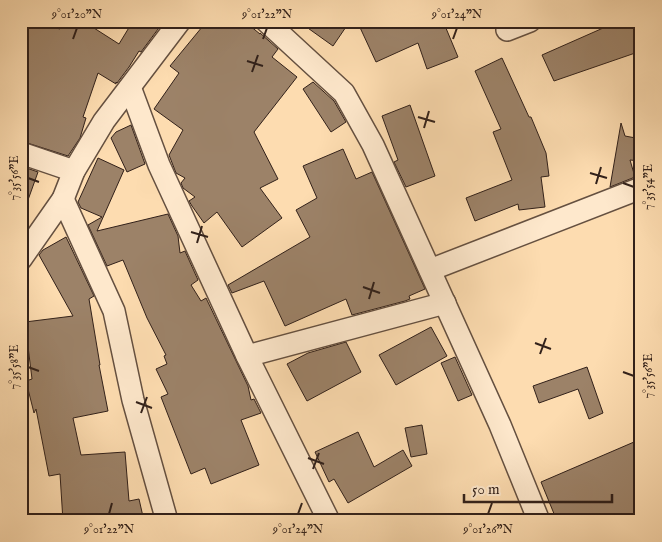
<svg xmlns="http://www.w3.org/2000/svg" width="662" height="542" font-family="'IM FELL English',serif">
<style>
.building{fill:#9c8268;stroke:#32211a}
.lines{fill:none;stroke-linecap:round;stroke-linejoin:round}
.minor-casing{stroke:#655040;stroke-width:24}
.minor{stroke:#fee8cc;stroke-width:21}
.ticks{fill:none;stroke:#32211a;stroke-width:2}
.neatline{fill:none;stroke:#32211a;stroke-width:2}
.ticks-label{font-size:12px;text-anchor:middle;fill:#32211a}
</style>
<rect width="100%" height="100%" fill="#fddcb0"/>
<filter id="stains"><feTurbulence type="fractalNoise" baseFrequency=".004" numOctaves="4"/><feColorMatrix values="0 0 0 0 .2 0 0 0 0 .09 0 0 0 0 .02 0 0 0 .5 -.17"/></filter>
<radialGradient id="worn" r=".72"><stop offset=".6" stop-color="#630" stop-opacity="0"/><stop offset="1" stop-color="#630" stop-opacity=".3"/></radialGradient>
<g class="building">
<path d="M30 21 60 29 65 21H83L119 44 133 21H164L141 52 139 51 129 67 117 83 116 82V84L98 73 83 117 86 118 80 138 68 156 21 141V53Z"/>
<path d="M207 21H244L260 34V33L278 49 272 57 297 77 254 132 278 179 260 188 282 218 242 247 217 212 204 223 192 206 189 201 195 197 183 188 181 183 185 178 176 173 169 155 183 130 154 109 179 73 170 66Z"/>
<path d="M298 21H350L333 46Z"/>
<path d="M357 21H443L458 57 427 69 418 43 376 62Z"/>
<path d="M619 21H641V51L554 81 542 55Z"/>
<path d="M502 58 529 117H531L546 153 549 176 541 177 545 207 519 210 518 204 475 221 466 198 512 180 493 132 501 129 475 71Z"/>
<path d="M313 82 334 101 346 122 331 132 303 89Z"/>
<path d="M410 105 435 176 406 187 394 162 398 160 382 116Z"/>
<path d="M621 123 625 136 641 139V161L630 160 635 177 610 187Z"/>
<path d="M131 125 145 164 127 172 111 138 116 132Z"/>
<path d="M343 149 356 179 372 172 425 289 409 296 410 299 405 301 352 315 346 299 285 326 264 281 232 293 228 285 310 237 296 210 317 198 303 166Z"/>
<path d="M98 158 124 170 97 231 168 214 178 236 180 253 185 251 198 280 191 285 201 301 206 298 248 386 251 400 254 399 261 413 241 420 259 465 211 484 205 468 191 474 161 397 168 394 156 369 167 364 164 356 166 355 147 318 123 260 107 266 88 225 102 217 81 208 78 202Z"/>
<path d="M21 166 38 172 23 214 21 213Z"/>
<path d="M66 237 94 296 89 299 100 365H99L108 411 73 418 81 455 125 452 129 501 139 499 144 521H63L60 474 49 476 36 409 34 413 26 381 32 379 25 322 73 316 39 255 43 250Z"/>
<path d="M431 327 447 356 396 385 379 355Z"/>
<path d="M346 342 361 372 307 401 287 364 308 353Z"/>
<path d="M455 357 472 395 458 401 441 363Z"/>
<path d="M587 367 603 413 589 419 578 389 539 403 533 386Z"/>
<path d="M422 425 427 454 411 457 405 428Z"/>
<path d="M358 432 374 467 403 450 412 466 348 503 334 479 329 482 315 452Z"/>
<path d="M641 439V521H557L541 482Z"/>
</g>
<g class="lines">
<g class="minor-casing">
<g id="minor">
<path d="M266 21 344 93 373 145 500 425 539 521"/>
<path d="M507 30 530 21"/>
<path d="M130 87 159 165 247 356 329 521"/>
<path d="M21 153 74 171"/>
<path d="M63 199 114 311 133 400 167 521"/>
<path d="M21 259 63 199 74 171 104 121 180 21"/>
<path d="M430 270 641 188"/>
<path d="M247 356 445 303"/>
</g>
</g>
<use href="#minor" class="minor"/>
</g>
<path class="ticks" d="M73 39 77 28M263 39 267 28M453 39 457 28M247 61 263 66M252 72 258 55M418 117 435 122M424 128 429 111M590 173 607 178M28 178 39 182M623 183 634 187M596 184 601 167M191 232 208 237M197 243 202 226M363 287 380 293M369 299 374 282M535 343 551 349M540 354 546 338M28 367 39 371M623 372 634 376M136 402 152 408M141 413 147 397M308 458 324 464M313 469 319 453M109 514 112 503M298 514 302 503M488 514 492 503"/>
<rect width="662" height="542" fill="none" stroke="#fddcb0" stroke-width="55"/>
<path d="M464 494v8h148v-8" fill="none" stroke="#32211a" stroke-width="2.5"/>
<text x="472" y="494" font-size="15" fill="#32211a" stroke="#fee8cc" stroke-width="4" paint-order="stroke">50 m</text>
<rect x="28" y="28" width="606" height="486" class="neatline"/>
<g class="ticks-label">
<text x="77" y="18">9°01'20"N</text>
<text x="267" y="18">9°01'22"N</text>
<text x="457" y="18">9°01'24"N</text>
<text transform="translate(14 178) rotate(-90)" y="4">7°35'56"E</text>
<text transform="translate(648 187) rotate(-90)" y="4">7°35'54"E</text>
<text transform="translate(14 367) rotate(-90)" y="4">7°35'58"E</text>
<text transform="translate(648 376) rotate(-90)" y="4">7°35'56"E</text>
<text x="109" y="533">9°01'22"N</text>
<text x="298" y="533">9°01'24"N</text>
<text x="488" y="533">9°01'26"N</text>
</g>
<rect width="100%" height="100%" filter="url(#stains)"/>
<rect width="100%" height="100%" fill="url(#worn)"/>
</svg>
